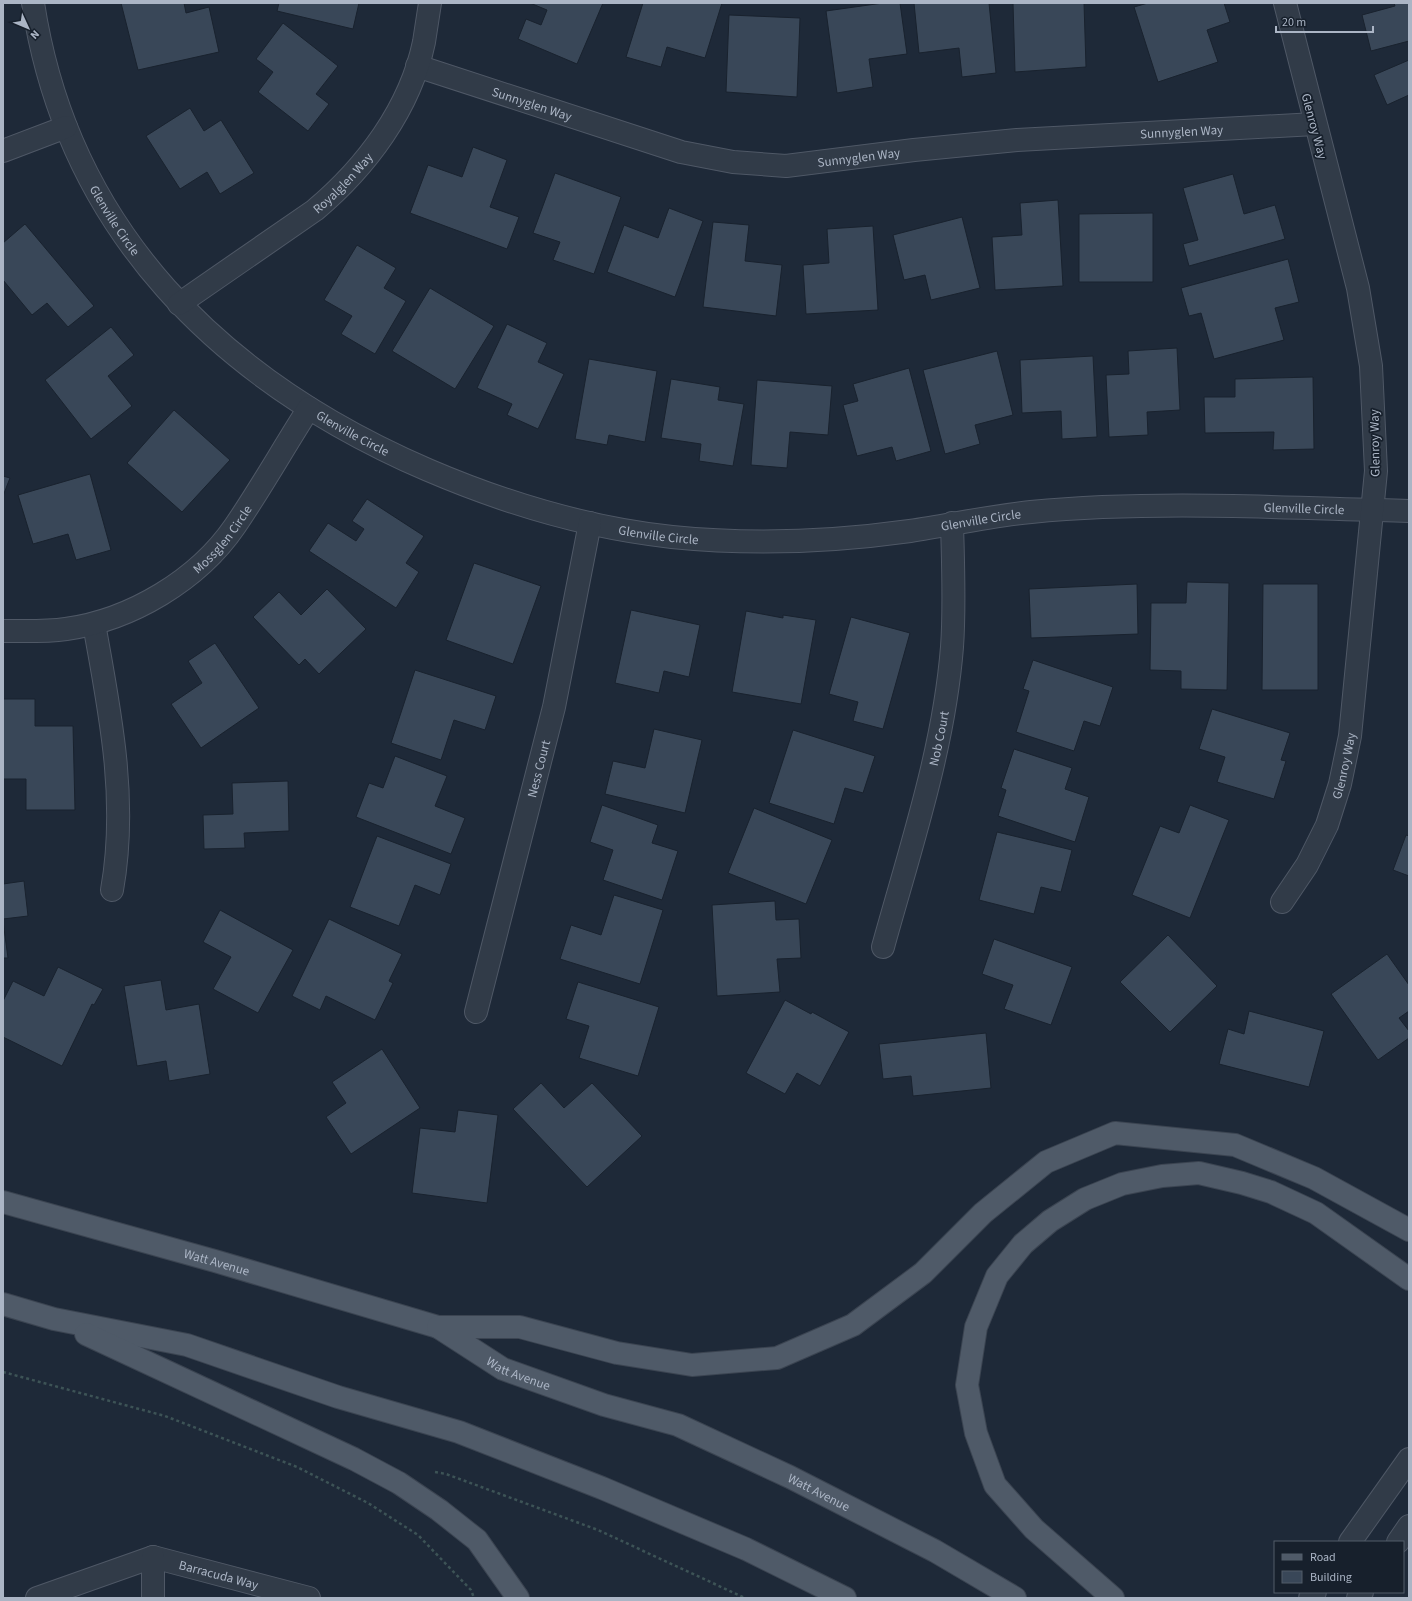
<svg xmlns="http://www.w3.org/2000/svg" width="1412" height="1601" font-family="'Source Sans 3',sans-serif">
<style>
.building{fill:#394758;stroke:#19222e}
.lines{fill:none;stroke-linecap:round;stroke-linejoin:round}
.minor-casing{stroke:#4f5866;stroke-width:24}
.major-casing{stroke:#3b4451;stroke-width:24}
.path{stroke:#3d5356;stroke-width:2.5;stroke-dasharray:3 3;stroke-linecap:butt}
.minor{stroke:#313b48;stroke-width:22}
.major{stroke:#4f5a68;stroke-width:22}
.labels{text-anchor:middle;stroke-width:3.5;stroke-linejoin:round;paint-order:stroke}
.street-label{font-size:13px;fill:#abb5c5;stroke:#17202c}
</style>
<rect width="100%" height="100%" fill="#1e2938"/>
<g class="building">
<path d="M121 3H184L186 13 209 7 219 52 138 70Z"/>
<path d="M279 3H359L353 29 277 11Z"/>
<path d="M530 3H603L577 64 518 39 526 19 541 25 547 10Z"/>
<path d="M643 3H722L705 58 667 47 661 67 626 57Z"/>
<path d="M883 3H900L907 54 869 59 873 87 837 93 826 11Z"/>
<path d="M914 3H989L996 73 962 77 959 48 919 53Z"/>
<path d="M1013 3H1084L1086 67 1015 72Z"/>
<path d="M1148 3H1224L1230 22 1207 30 1218 62 1158 82 1134 7Z"/>
<path d="M1394 3H1409V41L1371 51 1362 15 1395 6Z"/>
<path d="M729 15 800 18 797 97 726 92Z"/>
<path d="M283 23 338 66 316 94 329 104 308 131 258 92 273 72 256 59Z"/>
<path d="M1409 60V95L1387 105 1374 75Z"/>
<path d="M190 108 204 131 221 120 254 173 220 194 207 172 180 189 146 136Z"/>
<path d="M473 147 507 160 490 207 519 217 507 249 410 213 428 165 462 177Z"/>
<path d="M555 173 621 197 594 274 553 260 560 242 533 233Z"/>
<path d="M1233 174 1244 214 1275 205 1285 239 1189 266 1183 244 1198 240 1183 188Z"/>
<path d="M1058 200 1063 286 995 290 992 237 1022 235 1020 203Z"/>
<path d="M669 208 703 221 675 297 607 272 624 225 658 238Z"/>
<path d="M1153 213V282H1079V214Z"/>
<path d="M962 217 980 288 931 300 925 275 904 280 893 235Z"/>
<path d="M713 222 749 225 745 261 782 265 776 316 703 307Z"/>
<path d="M25 224 94 306 68 327 47 303 32 315 3 280V243Z"/>
<path d="M873 226 878 310 806 314 803 265 829 263 827 229Z"/>
<path d="M357 245 396 268 384 288 406 301 375 354 341 334 352 316 324 300Z"/>
<path d="M1288 259 1299 302 1275 308 1284 340 1214 359 1201 313 1189 316 1181 288Z"/>
<path d="M430 288 494 326 455 389 392 351Z"/>
<path d="M507 324 547 343 538 362 564 374 538 429 507 415 512 404 477 388Z"/>
<path d="M111 327 134 355 108 376 132 406 91 439 45 380Z"/>
<path d="M1177 348 1180 410 1147 412 1148 435 1109 437 1106 375 1129 374 1128 351Z"/>
<path d="M997 351 1013 415 975 425 980 444 945 454 923 370Z"/>
<path d="M1093 356 1097 437 1062 439 1061 411 1022 413 1020 360Z"/>
<path d="M589 359 657 371 645 442 609 435 607 445 575 439Z"/>
<path d="M909 368 931 451 896 461 892 447 857 456 843 405 858 401 853 384Z"/>
<path d="M1313 377 1314 449 1273 450 1274 432 1205 433 1204 397H1235V379Z"/>
<path d="M671 379 720 387 718 400 744 404 733 466 699 461 701 444 661 438Z"/>
<path d="M757 380 832 386 828 435 790 432 787 468 751 465Z"/>
<path d="M174 410 230 460 182 512 127 463Z"/>
<path d="M90 474 111 550 76 560 68 534 33 544 18 495Z"/>
<path d="M3 476 10 478 3 496Z"/>
<path d="M367 499 424 536 406 563 419 572 396 608 309 551 328 523 356 541 364 529 352 521Z"/>
<path d="M474 563 541 586 513 664 446 640Z"/>
<path d="M1187 582 1229 583 1227 690 1181 689V671L1150 670 1151 603H1186Z"/>
<path d="M1137 584 1138 634 1031 638 1029 589Z"/>
<path d="M1263 584H1318V690H1262Z"/>
<path d="M327 589 366 629 319 674 305 659 299 665 253 617 279 592 301 615Z"/>
<path d="M631 610 700 625 689 677 664 671 659 693 615 683Z"/>
<path d="M746 611 783 618V615L816 620 801 704 732 692Z"/>
<path d="M851 617 910 633 883 729 853 721 858 702 829 694Z"/>
<path d="M215 643 259 708 201 748 171 704 202 683 188 661Z"/>
<path d="M1033 660 1113 687 1100 726 1084 721 1074 751 1016 732 1029 691 1023 689Z"/>
<path d="M415 670 496 696 485 730 454 720 441 760 391 743Z"/>
<path d="M3 699H35V726H73L75 810H26V779H3Z"/>
<path d="M1212 709 1290 733 1281 760 1286 761 1274 799 1217 782 1225 757 1199 749Z"/>
<path d="M654 729 702 740 685 813 605 794 613 761 645 768Z"/>
<path d="M793 730 875 756 863 793 845 788 834 824 769 803Z"/>
<path d="M1014 749 1072 768 1065 789 1089 797 1075 842 998 816 1006 790 1001 788Z"/>
<path d="M395 756 447 776 435 806 465 818 451 854 356 817 369 783 383 788Z"/>
<path d="M288 781 289 831 244 833 245 848 204 849 203 815 233 814 232 783Z"/>
<path d="M602 805 658 825 652 843 678 851 662 900 603 880 613 850 590 842Z"/>
<path d="M1190 805 1229 820 1190 918 1132 895 1160 826 1179 833Z"/>
<path d="M754 808 832 840 806 904 728 873Z"/>
<path d="M997 832 1072 850 1061 892 1041 887 1034 914 979 900Z"/>
<path d="M1406 835 1409 836V876L1393 870Z"/>
<path d="M377 836 451 864 440 895 415 885 399 926 350 907Z"/>
<path d="M24 881 28 916 3 919V884Z"/>
<path d="M614 895 663 910 640 984 560 959 571 925 601 935Z"/>
<path d="M775 901 776 920 799 919 801 958 777 959 780 992 717 996 712 905Z"/>
<path d="M220 910 293 950 258 1013 213 989 231 957 203 942Z"/>
<path d="M329 919 402 954 389 981 393 983 375 1020 326 996 320 1010 292 996Z"/>
<path d="M3 921 8 958H3Z"/>
<path d="M1168 935 1217 986 1170 1032 1120 982Z"/>
<path d="M994 939 1072 967 1051 1025 1004 1009 1013 985 982 974Z"/>
<path d="M1387 954 1409 985V1011L1399 1018 1409 1031V1038L1378 1060 1331 994Z"/>
<path d="M58 967 103 989 94 1005 92 1004 62 1066 3 1037V1001L13 981 44 996Z"/>
<path d="M161 980 166 1010 199 1004 210 1074 169 1081 166 1061 137 1066 124 986Z"/>
<path d="M578 982 659 1007 638 1076 579 1058 589 1026 566 1019Z"/>
<path d="M785 1000 811 1014 812 1012 849 1032 820 1086 797 1073 785 1094 746 1073Z"/>
<path d="M1249 1011 1324 1031 1309 1087 1219 1064 1228 1029 1244 1034Z"/>
<path d="M986 1033 991 1088 913 1096 911 1076 883 1079 879 1044Z"/>
<path d="M382 1049 420 1108 351 1154 326 1117 346 1103 332 1082Z"/>
<path d="M541 1083 564 1108 592 1083 642 1136 587 1187 513 1109Z"/>
<path d="M458 1110 498 1115 487 1203 412 1193 420 1128 455 1132Z"/>
</g>
<g class="lines">
<g class="minor-casing">
<g id="minor">
<path id="s1" d="M33 3C68 232 222 381 428 470 505 503 588 528 672 537 751 545 831 542 910 531 950 525 991 516 1031 512 1157 500 1283 508 1409 511"/>
<path id="s2" d="M417 66 681 152 733 162 786 166 914 150 1017 140 1315 124"/>
<path d="M3 151 66 127"/>
<path id="s3" d="M179 304 315 210C366 167 410 109 424 42 426 29 428 16 430 3"/>
<path d="M94 624C110 712 128 800 112 890"/>
<path id="s4" d="M3 631C24 631 45 632 66 629 131 620 198 580 235 526 261 488 284 447 309 408"/>
<path id="s5" d="M1282 902 1307 865 1327 825 1340 784 1350 736 1376 471 1371 366 1358 288 1285 3"/>
<path id="s6" d="M883 947C910 849 944 749 952 647 955 606 953 564 952 523"/>
<path id="s7" d="M476 1012 554 707 590 523"/>
<path d="M1350 1542 1409 1459"/>
<path d="M1398 1542 1409 1526"/>
<path id="s8" d="M37 1598 153 1557 309 1598"/>
<path d="M153 1598V1557"/>
<path d="M1310 1598 1315 1592"/>
<path d="M1358 1598 1362 1592"/>
</g>
</g>
<g class="major-casing">
<g id="major">
<path id="s9" d="M3 1202 215 1261 438 1327 503 1369 604 1405 678 1425 790 1477 935 1551 1015 1598"/>
<path d="M3 1304 54 1319 187 1345 338 1397 459 1432 602 1488 746 1549 845 1598"/>
<path d="M438 1327H520L617 1353 692 1365 777 1358 853 1325 923 1273 983 1213 1046 1162 1115 1133 1235 1145 1314 1178 1409 1230"/>
<path d="M86 1334 354 1459 399 1483 439 1510 477 1540 518 1598"/>
<path d="M1113 1598 1034 1529 995 1485 976 1433 967 1385 976 1327 997 1276 1023 1244 1050 1221 1085 1199 1122 1184 1162 1176 1199 1173 1242 1183 1271 1192 1316 1213 1409 1279"/>
</g>
</g>
<g class="path">
<path d="M3 1372 165 1416 297 1467 368 1503 418 1535 471 1590 474 1598"/>
<path d="M435 1472 446 1474 598 1530 745 1598"/>
</g>
<use href="#minor" class="minor"/>
<use href="#major" class="major"/>
</g>
<g class="labels">
<g class="street-label">
<text dy="5" stroke="none"><textPath href="#s2" startOffset="121">Sunnyglen Way</textPath></text>
<text transform="translate(1315 126) rotate(75)" y="5">Glenroy Way</text>
<text dy="5" stroke="none"><textPath href="#s2" startOffset="781">Sunnyglen Way</textPath></text>
<text dy="5" stroke="none"><textPath href="#s2" startOffset="457">Sunnyglen Way</textPath></text>
<text dy="5" stroke="none"><textPath href="#s3" startOffset="204">Royalglen Way</textPath></text>
<text dy="5" stroke="none"><textPath href="#s1" startOffset="234">Glenville Circle</textPath></text>
<text dy="5" stroke="none"><textPath href="#s1" startOffset="557">Glenville Circle</textPath></text>
<text transform="translate(1374 443) rotate(-91)" y="5">Glenroy Way</text>
<text dy="5" stroke="none"><textPath href="#s1" startOffset="1529">Glenville Circle</textPath></text>
<text dy="5" stroke="none"><textPath href="#s1" startOffset="1205">Glenville Circle</textPath></text>
<text dy="5" stroke="none"><textPath href="#s1" startOffset="881">Glenville Circle</textPath></text>
<text dy="5" stroke="none"><textPath href="#s4" startOffset="248">Mossglen Circle</textPath></text>
<text dy="5" stroke="none"><textPath href="#s6" startOffset="216">Nob Court</textPath></text>
<text dy="5" stroke="none"><textPath href="#s5" startOffset="151">Glenroy Way</textPath></text>
<text dy="5" stroke="none"><textPath href="#s7" startOffset="251">Ness Court</textPath></text>
<text dy="5" stroke="none"><textPath href="#s9" startOffset="222">Watt Avenue</textPath></text>
<text dy="5" stroke="none"><textPath href="#s9" startOffset="546">Watt Avenue</textPath></text>
<text dy="5" stroke="none"><textPath href="#s9" startOffset="870">Watt Avenue</textPath></text>
<text dy="5" stroke="none"><textPath href="#s8" startOffset="191">Barracuda Way</textPath></text>
</g>
</g>
<rect width="1412" height="1601" fill="none" stroke="#abb5c5" stroke-width="8"/>
<rect x="1274" y="1541" width="130" height="52" fill="#17202c" stroke="#525c69"/>
<rect x="1282" y="1554" width="20" height="6" fill="#4f5a68" stroke="#525c69"/>
<text x="1310" y="1561" font-size="12" fill="#abb5c5">Road</text>
<rect x="1282" y="1571" width="20" height="12" fill="#394758" stroke="#525c69"/>
<text x="1310" y="1581" font-size="12" fill="#abb5c5">Building</text>
<g transform="translate(28 28) rotate(134)" stroke="#17202c" stroke-width="3" paint-order="stroke">
<path d="M0-3L7 15L0 10L-7 15Z" fill="#abb5c5"/>
<text y="-6" font-size="11" font-weight="bold" text-anchor="middle" fill="#abb5c5">N</text>
</g>
<path d="M1276 26v6h97v-6" fill="none" stroke="#abb5c5" stroke-width="2"/>
<text x="1282" y="26" font-size="12" fill="#abb5c5" stroke="#17202c" stroke-width="3" paint-order="stroke">20 m</text>
</svg>
